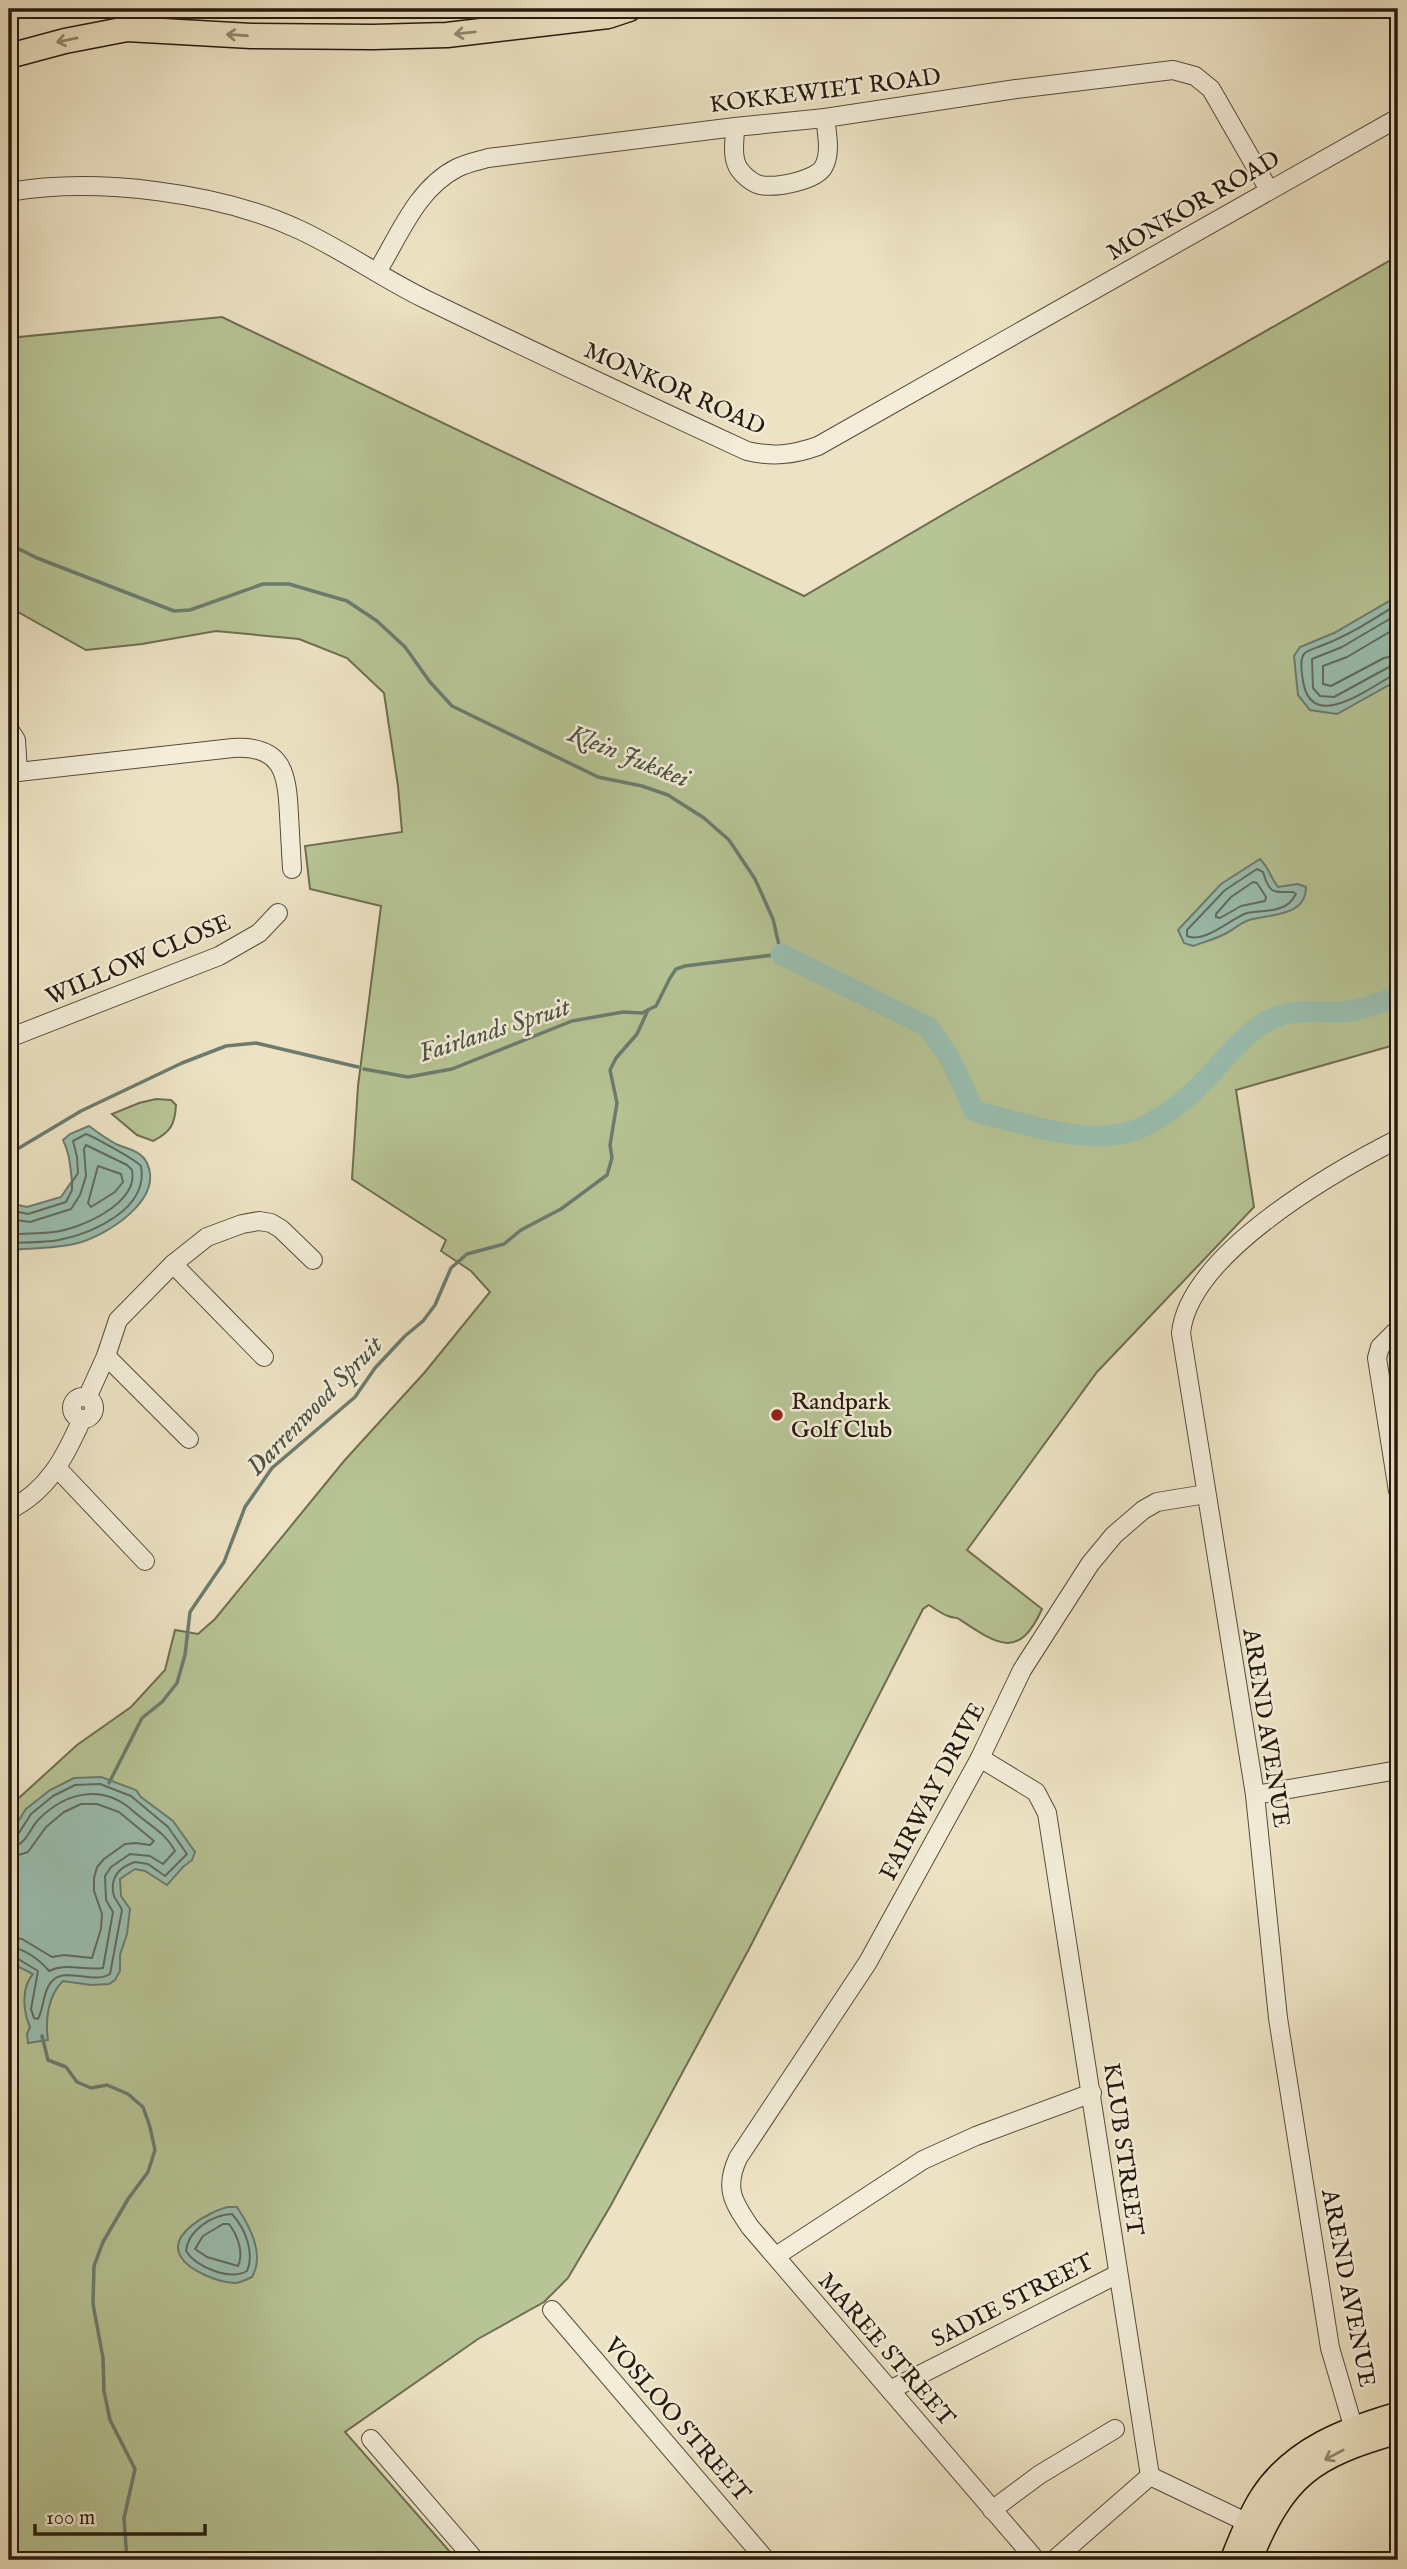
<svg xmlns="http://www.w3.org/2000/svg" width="1407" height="2569" font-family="'IM FELL English',serif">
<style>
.green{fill:#b7c495;stroke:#6e6e51;stroke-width:2}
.water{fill:#9abeb0;stroke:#6b7c6f;stroke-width:2}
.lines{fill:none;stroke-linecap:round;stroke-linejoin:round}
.shore{stroke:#606c5e;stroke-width:2}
.stream{stroke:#6b7c6f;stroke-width:3.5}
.river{stroke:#9abeb0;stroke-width:21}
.minor-casing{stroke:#574c3b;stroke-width:20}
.major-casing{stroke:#25190d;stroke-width:24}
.highway-casing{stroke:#25190d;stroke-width:27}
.minor{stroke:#f3edd9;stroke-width:18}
.major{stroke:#ede3c4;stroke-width:21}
.highway{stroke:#ede3c4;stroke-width:24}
.oneway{stroke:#938872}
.poi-dot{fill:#8f2418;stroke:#f3edd9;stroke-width:2.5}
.labels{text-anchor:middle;stroke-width:5;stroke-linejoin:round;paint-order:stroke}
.street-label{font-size:24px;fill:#25190d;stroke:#f3edd9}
.poi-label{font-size:24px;fill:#25190d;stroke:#f3edd9;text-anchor:start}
.water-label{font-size:26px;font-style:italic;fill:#4e5346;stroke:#f3edd9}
</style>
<rect width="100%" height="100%" fill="#ede3c4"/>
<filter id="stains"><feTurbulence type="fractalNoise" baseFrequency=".00286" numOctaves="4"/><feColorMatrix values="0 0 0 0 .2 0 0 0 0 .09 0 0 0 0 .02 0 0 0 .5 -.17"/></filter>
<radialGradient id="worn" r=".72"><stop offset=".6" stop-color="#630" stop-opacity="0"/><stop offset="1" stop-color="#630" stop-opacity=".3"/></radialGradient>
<g class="green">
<path d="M1398 256V1044L1236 1090 1254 1207 1097 1372 967 1550 1042 1609C1019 1660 998 1645 959 1619 953 1616 955 1619 948 1616 942 1614 935 1609 929 1605L923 1609 749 1949 611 2205 568 2278 544 2302 478 2339 345 2432 457 2560H9V1807L77 1745 131 1707 165 1670 175 1630 198 1634 215 1619 344 1461 425 1372 490 1292 471 1271 441 1251 446 1240 352 1179 358 1086 381 906 310 889 305 846 402 832 398 786 384 693 347 658 299 639 216 631 142 644 86 650 9 607V338L222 317 804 596 961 504Z"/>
<path d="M156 1099 171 1100 176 1105C175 1124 171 1132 153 1141L137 1135 112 1114 139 1103Z"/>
</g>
<g class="water">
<path d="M1398 596V680L1337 714 1310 710 1298 695 1294 656 1300 647 1334 633Z"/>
<path d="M1260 859C1270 869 1270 877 1278 887L1298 884 1306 887C1306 917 1269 914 1249 920 1240 923 1233 930 1225 934 1215 939 1204 942 1193 946L1184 943 1178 930 1221 884Z"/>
<path d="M89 1126C97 1132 107 1139 116 1144 126 1149 141 1150 147 1163 164 1200 107 1235 78 1243 55 1249 32 1248 9 1250V1203L27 1207 61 1197 72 1181C70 1166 70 1154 63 1140L70 1134Z"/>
<path d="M101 1777 136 1790 141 1797 173 1821 195 1852 192 1860 183 1867 167 1885 145 1871 135 1869 120 1879 121 1896 130 1909 127 1934 120 1955V1971L115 1980 109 1984 91 1985 63 1981C48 1995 45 2020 48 2040L28 2043 27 2034 30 2027C23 2011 21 1988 33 1974L9 1962V1836L26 1809 50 1790 74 1778Z"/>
<path d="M228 2207H237C250 2227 265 2254 252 2277 246 2280 242 2282 236 2283 220 2283 189 2271 181 2257 166 2234 211 2211 228 2207Z"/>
</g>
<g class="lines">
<g class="shore">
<path d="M1398 604C1374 619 1349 635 1323 645 1317 648 1307 650 1304 654 1299 660 1302 674 1303 681 1311 733 1368 689 1393 675L1398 674"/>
<path d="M1398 614 1342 647 1312 659 1313 688 1320 696 1334 697 1389 667 1398 666"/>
<path d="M1398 627 1347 657 1323 666V684L1331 686 1384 658 1398 655"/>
<path d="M1257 869 1263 872C1270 895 1273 892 1293 892L1296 894C1293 900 1287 906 1280 908 1270 912 1258 911 1247 913 1231 918 1205 944 1187 936V930L1225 890Z"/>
<path d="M1253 882 1257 883 1266 897 1265 901 1241 906 1220 918 1216 917V914L1231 897Z"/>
<path d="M98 1166 121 1174 123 1182 115 1192 91 1207 88 1203Z"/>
<path d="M9 1210 28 1214 66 1202 72 1190V1182L78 1173 77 1157 73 1141 86 1134C94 1137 136 1160 141 1166 149 1209 93 1233 59 1240 43 1243 25 1242 9 1243"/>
<path d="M9 1219 30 1222 71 1209 80 1195 86 1176 84 1149 86 1145 127 1165 132 1170C139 1203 81 1229 53 1232 38 1234 23 1233 9 1235"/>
<path d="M9 1838 17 1836 31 1814 53 1796 75 1785 100 1784 131 1796 168 1827 187 1854 165 1876 148 1864 135 1862C119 1867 109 1878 114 1896 116 1901 120 1905 122 1910L110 1974C91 1986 60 1962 48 1987 43 1996 43 2010 38 2019L34 2018 31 2009 38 1971 15 1957 9 1956"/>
<path d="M9 1847C27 1846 28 1830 39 1819 66 1792 102 1784 132 1810 147 1824 165 1832 175 1851L163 1864 150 1856 130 1854 111 1867 105 1876 106 1900 113 1912 103 1968C83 1971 67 1962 49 1971 40 1960 24 1948 9 1947"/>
<path d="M9 1858 28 1852 46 1827 64 1812 81 1804H97L119 1812 154 1841 150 1845 136 1843 125 1844 104 1859 97 1867 94 1878V1891L102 1914 101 1929 92 1958 64 1955 52 1957 22 1939 9 1937"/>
<path d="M232 2214C245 2228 255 2253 247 2271 230 2281 196 2267 186 2251 188 2230 212 2215 232 2214Z"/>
<path d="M223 2224H229C238 2236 244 2253 238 2266L207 2257 195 2249 203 2236Z"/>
</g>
<g class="stream">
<path d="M9 544 37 558 174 611 190 610 263 584H289L347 601 377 621 405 647 430 682 452 706 598 777 642 786 668 795 704 818 729 840 755 879 773 919 781 954 685 966 676 969 670 978 656 1006 642 1013 623 1012 572 1021 452 1069 408 1077 364 1069"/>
<path d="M9 1154 81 1111 182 1063 226 1046 256 1043 358 1067"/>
<path d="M109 1783 142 1718 162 1702 177 1683 185 1655 190 1612 224 1562 245 1507 272 1468 355 1397 375 1368 405 1336 423 1321 435 1305 451 1268 467 1254 504 1244 521 1230 561 1209 607 1175 612 1158 610 1145 617 1103 610 1070 616 1058 637 1034 648 1010"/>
<path d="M42 2036 48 2060 66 2067 77 2082 91 2088 107 2085 128 2094 143 2107 150 2127 155 2150 148 2172 128 2199 103 2242 94 2266 93 2304 103 2358 104 2391 110 2420 135 2469 124 2518 127 2560"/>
</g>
<path class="river" d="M781 954 928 1027 950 1058 974 1111C1019 1122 1075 1143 1121 1134 1149 1129 1183 1103 1202 1083 1223 1062 1245 1031 1273 1018 1296 1008 1318 1013 1342 1012 1360 1011 1381 1002 1398 996"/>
<g class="minor-casing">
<g id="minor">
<path d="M735 127C735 140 731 157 739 169 743 175 752 183 760 185 775 188 817 181 824 166 831 153 827 133 825 118"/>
<path d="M9 192C96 177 219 192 300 230 343 250 382 278 425 299 532 351 639 401 747 451 772 457 793 455 818 446L1398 118"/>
<path d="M377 272C399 236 417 188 457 168 467 163 478 161 488 158L735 127 825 118 1016 89 1173 70 1195 76 1211 89 1269 190"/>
<path d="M9 729 16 740 18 772"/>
<path d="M9 773 233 748C283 745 287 773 289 815 290 833 291 851 292 869"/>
<path d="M9 1038 219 956 259 933 278 913"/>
<path d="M173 1264 264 1357"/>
<path d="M1398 1329 1380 1347 1377 1358 1398 1491"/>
<path d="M106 1356 189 1439"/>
<circle cx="83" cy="1408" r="11"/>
<path d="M87 1398 106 1356 118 1320 173 1264 207 1237 242 1224 259 1221 271 1223 281 1229 313 1260"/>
<path d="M58 1469 145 1561"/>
<path d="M9 1510C48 1491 65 1457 82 1419"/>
<path d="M980 1758 1036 1792 1047 1813 1150 2476"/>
<path d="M1255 1795 1398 1770"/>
<path d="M776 2256 923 2160 976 2136 1092 2093"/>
<path d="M552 2310 766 2560"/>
<path d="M890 2390 1118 2274"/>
<path d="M1353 2426 1330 2348 1285 2063 1278 2018 1255 1795 1181 1333C1189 1254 1333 1172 1398 1139"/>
<path d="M371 2439 475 2560"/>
<path d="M1150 2476 1246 2522"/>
<path d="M992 2510 1039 2475 1115 2429"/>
<path d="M1036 2560 750 2227C733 2202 724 2188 738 2158L868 1962 980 1758 1022 1670 1090 1564 1114 1535 1143 1510 1157 1502 1206 1494"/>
<path d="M1054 2560 1150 2476"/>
</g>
</g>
<g class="major-casing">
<g id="major">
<path d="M1231 2560C1240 2538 1248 2516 1261 2496 1292 2448 1346 2428 1398 2413"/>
<path d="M1251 2560C1285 2476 1313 2457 1398 2433"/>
</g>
</g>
<g class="highway-casing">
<path id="highway" d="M9 56 65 41 127 29 251 36 373 37 447 35 608 16 629 9"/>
</g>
<use href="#minor" class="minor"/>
<use href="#major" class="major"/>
<use href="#highway" class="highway"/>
</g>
<defs><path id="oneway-shaft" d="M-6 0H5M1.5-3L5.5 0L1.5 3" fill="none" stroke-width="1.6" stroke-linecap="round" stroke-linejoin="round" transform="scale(1.75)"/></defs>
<g class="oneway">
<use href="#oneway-shaft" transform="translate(465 33) rotate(174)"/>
<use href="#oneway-shaft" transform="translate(237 35) rotate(-176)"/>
<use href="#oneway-shaft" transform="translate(67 40) rotate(168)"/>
<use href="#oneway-shaft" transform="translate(1334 2455) rotate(152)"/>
</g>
<circle class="poi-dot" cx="777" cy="1415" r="7"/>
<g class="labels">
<g class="street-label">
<text transform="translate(825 90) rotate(-7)" y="8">KOKKEWIET ROAD</text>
<text transform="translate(1193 205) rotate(-30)" y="8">MONKOR ROAD</text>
<text transform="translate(675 388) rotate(24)" y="8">MONKOR ROAD</text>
<text transform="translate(138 959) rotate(-23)" y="8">WILLOW CLOSE</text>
<text transform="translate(1267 1728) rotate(81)" y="8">AREND AVENUE</text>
<text transform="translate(932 1791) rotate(-62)" y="8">FAIRWAY DRIVE</text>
<text transform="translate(1124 2149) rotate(82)" y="8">KLUB STREET</text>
<text transform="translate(1349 2288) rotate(79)" y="8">AREND AVENUE</text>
<text transform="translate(1012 2300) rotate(-27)" y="8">SADIE STREET</text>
<text transform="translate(887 2349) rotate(49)" y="8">MAREE STREET</text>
<text transform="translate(678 2419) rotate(49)" y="8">VOSLOO STREET</text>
</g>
<g class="poi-label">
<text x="791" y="1409">Randpark<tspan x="791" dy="28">Golf Club</tspan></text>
</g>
<g class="water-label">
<text transform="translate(629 755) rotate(22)" y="9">Klein Jukskei</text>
<text transform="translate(494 1029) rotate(-18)" y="9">Fairlands Spruit</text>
<text transform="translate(314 1405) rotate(-46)" y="9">Darrenwood Spruit</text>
</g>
</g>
<rect width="1407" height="2569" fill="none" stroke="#ede3c4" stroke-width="35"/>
<rect x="10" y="10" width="1386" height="2548" fill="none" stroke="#25190d" stroke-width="3.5"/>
<rect x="18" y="18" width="1372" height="2534" fill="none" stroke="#25190d" stroke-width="2"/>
<path d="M35 2524v10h170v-10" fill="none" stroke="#25190d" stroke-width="3.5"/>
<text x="46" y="2524" font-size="21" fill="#25190d" stroke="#f3edd9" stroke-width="5" paint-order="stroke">100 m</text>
<rect width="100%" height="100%" filter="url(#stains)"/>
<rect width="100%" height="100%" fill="url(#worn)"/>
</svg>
